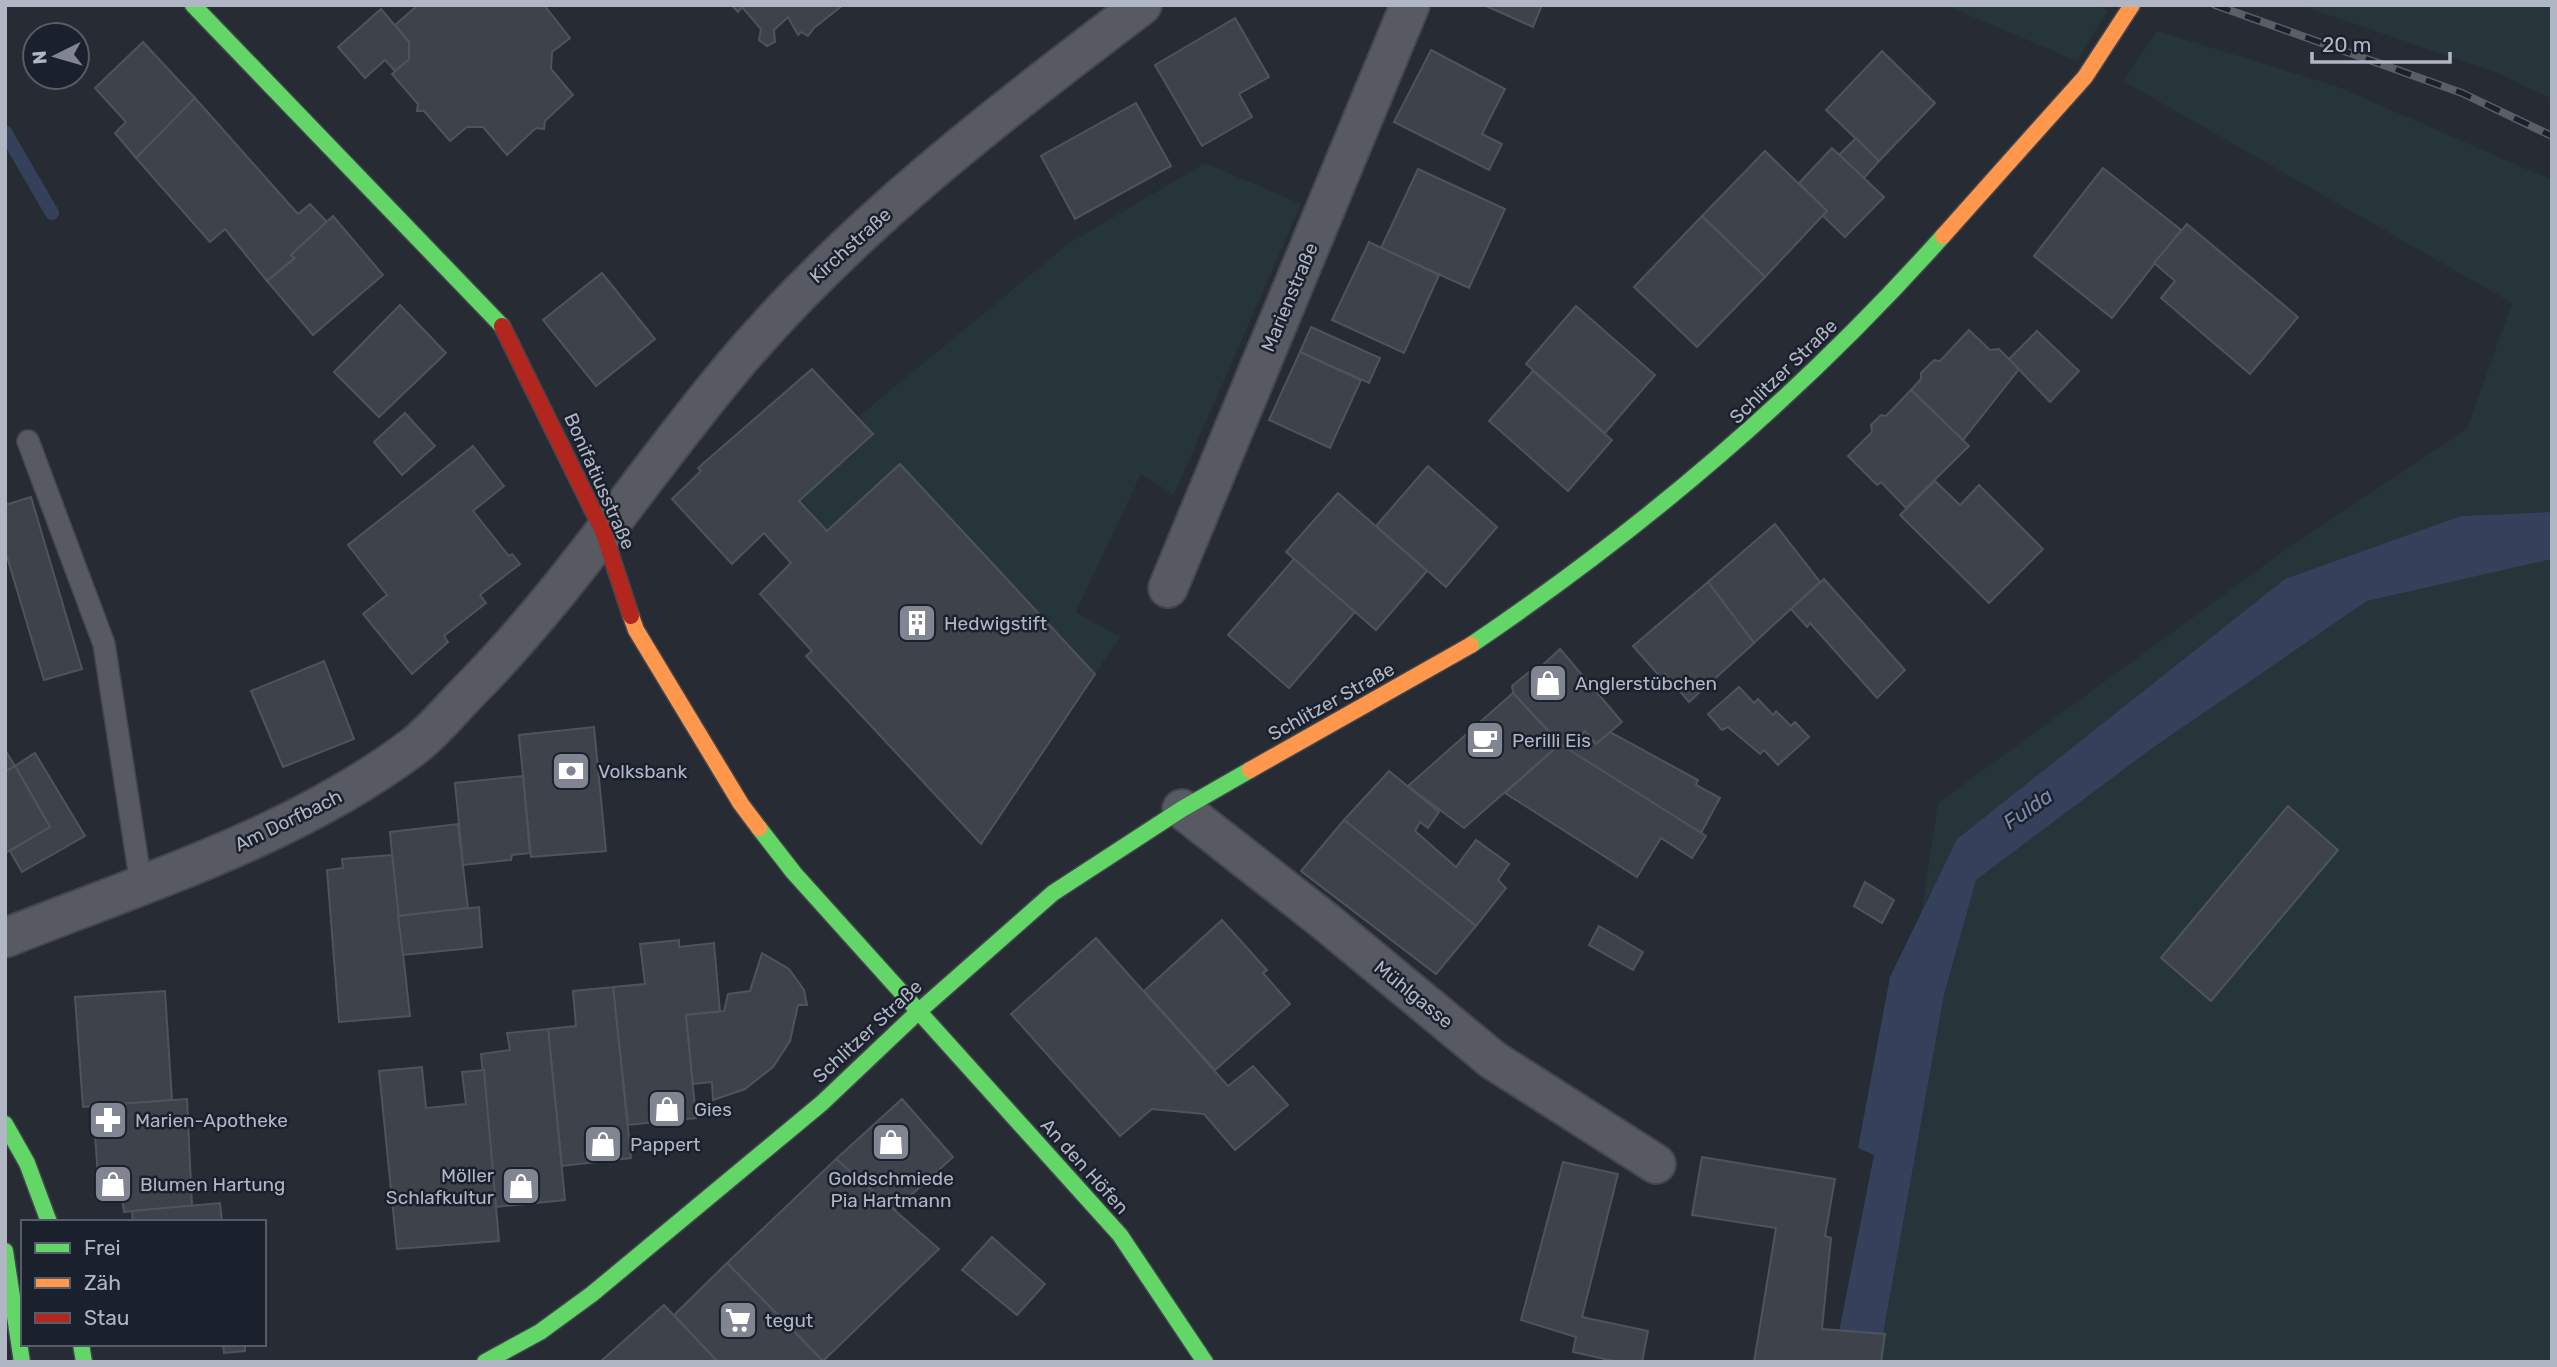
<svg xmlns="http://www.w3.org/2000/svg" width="2557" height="1367" font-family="Rubik,sans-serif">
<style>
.green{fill:#253539}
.water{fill:#35405b}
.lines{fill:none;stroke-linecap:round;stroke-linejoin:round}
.stream{stroke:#35405b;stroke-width:14}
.building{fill:#3e424a;stroke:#4f535b;stroke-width:2}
.lane-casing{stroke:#43464d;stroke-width:24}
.street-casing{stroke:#43464d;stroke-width:42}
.fast-casing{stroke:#43464d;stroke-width:19}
.slow-casing{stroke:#43464d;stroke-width:19}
.jam-casing{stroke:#43464d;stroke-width:19}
.lane{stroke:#575a62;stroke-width:21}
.street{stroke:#575a62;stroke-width:38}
.fast{stroke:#63d668;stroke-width:16}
.slow{stroke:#ff974d;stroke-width:16}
.jam{stroke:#b3261e;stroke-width:16}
.rail-casing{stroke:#5b5e65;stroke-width:8}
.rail{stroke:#1b202d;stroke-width:5;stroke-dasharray:16;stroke-linecap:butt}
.labels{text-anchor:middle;stroke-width:5;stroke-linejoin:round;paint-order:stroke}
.street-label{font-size:19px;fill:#b1b6c5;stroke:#1b202d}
.poi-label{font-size:19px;fill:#b1b6c5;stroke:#1b202d;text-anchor:start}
.water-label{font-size:21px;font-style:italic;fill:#7a89ac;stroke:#1b202d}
</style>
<rect width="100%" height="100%" fill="#272b33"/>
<g class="green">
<path d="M1945 5H2095L2108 10 2077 61Z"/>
<path d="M2299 5H2552V99L2498 73Z"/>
<path d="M2157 31 2336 86 2552 180V512L2461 516 2080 744 1957 839 1922 910 1938 803 2292 545 2467 429 2512 303 2123 81Z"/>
<path d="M1205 163 1301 204 1174 495 1141 474 1076 612 1120 637 1095 674 901 464 827 531 799 501 873 434 858 417 1068 244Z"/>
<path d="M2552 559V1362H1878L1944 995 1976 880 2151 749 2367 601Z"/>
</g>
<path class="water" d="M2552 512V559L2367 601 2151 749 1976 880 1944 995 1878 1362H1833L1874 1155 1858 1148 1890 977 1957 839 2285 579 2461 516Z"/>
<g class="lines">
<path class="stream" d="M5 132 52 213"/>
</g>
<g class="building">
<path d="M418 5H544L570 38 552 52 551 69 573 95 545 121 544 129 536 128 507 155 483 127H467L450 141 424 111H417L418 104 392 74 409 59V42L395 25Z"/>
<path d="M736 5H843L814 28 808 36 801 32 798 35 788 17 774 30 775 42 767 46 759 40 761 29 742 7 738 12 733 7Z"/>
<path d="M1484 5H1542L1533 27Z"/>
<path d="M381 9 409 42V59L395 71 385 60 365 78 338 47Z"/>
<path d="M1235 18 1269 77 1239 94 1252 117 1202 146 1155 65Z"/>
<path d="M143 42 195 98 136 158 115 133 126 122 95 88Z"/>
<path d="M1431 50 1505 89 1482 134 1502 144 1489 170 1394 122Z"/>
<path d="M1882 51 1935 103 1879 161 1826 110Z"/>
<path d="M195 98 298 214 310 204 327 222 291 255 295 258 267 281 225 229 210 242 136 158Z"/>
<path d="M1136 103 1171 166 1075 219 1041 156Z"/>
<path d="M1856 138 1879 161 1864 178 1839 155Z"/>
<path d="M1832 148 1884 197 1845 237 1823 216 1827 211 1799 183Z"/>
<path d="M1765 151 1827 211 1765 277 1702 216Z"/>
<path d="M2103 168 2181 230 2112 318 2034 256Z"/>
<path d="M1418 169 1505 209 1469 288 1381 248Z"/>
<path d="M333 216 383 275 313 335 267 281 295 258 291 255Z"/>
<path d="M1702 216 1765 277 1697 347 1634 287Z"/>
<path d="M2187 224 2298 317 2250 374 2161 298 2175 281 2154 263Z"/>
<path d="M1369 242 1439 275 1404 353 1332 320Z"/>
<path d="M602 273 655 339 596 386 543 320Z"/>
<path d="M400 305 446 353 379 417 334 372Z"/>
<path d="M1576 306 1655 375 1605 433 1526 364Z"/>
<path d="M1311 327 1380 358 1369 383 1300 352Z"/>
<path d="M1969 330 1990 350 1999 349 2019 369 1963 440 1911 390 1921 379V373L1934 360 1940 361Z"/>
<path d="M2037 331 2079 371 2050 402 2009 359Z"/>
<path d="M1300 352 1361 380 1330 448 1269 420Z"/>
<path d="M812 369 873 434 799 501 827 531 900 464 1095 674 981 844 806 656 812 651 760 594 791 563 764 533 732 564 672 499 701 471 698 468Z"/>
<path d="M1533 371 1612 440 1568 491 1489 421Z"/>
<path d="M1911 390 1969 446 1906 508 1881 482 1877 485 1848 456 1872 432 1871 425 1881 415 1886 416Z"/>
<path d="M405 413 435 446 402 475 374 442Z"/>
<path d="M473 446 504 486 473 511 509 556 512 554 520 564 480 595 486 603 444 636 448 642 412 674 363 614 387 595 348 545Z"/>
<path d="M1428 466 1497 527 1446 587 1376 526Z"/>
<path d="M1935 481 1960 505 1979 485 2043 549 1989 603 1900 515Z"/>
<path d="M1338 493 1427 571 1376 630 1286 552Z"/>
<path d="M31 497 82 669 44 680 5 550V505Z"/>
<path d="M1775 524 1820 582 1754 643 1708 582Z"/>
<path d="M1294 559 1355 612 1289 688 1228 635Z"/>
<path d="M1824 579 1905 670 1877 698 1810 623 1807 627 1791 609Z"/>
<path d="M1708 582 1754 643 1689 702 1665 674 1662 679 1633 646Z"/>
<path d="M1560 649 1622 722 1596 744 1585 731 1566 749 1513 693 1512 686 1529 672 1532 675Z"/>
<path d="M324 661 354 739 283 767 251 691Z"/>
<path d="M1739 687 1754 703 1758 699 1773 715 1776 711 1791 726 1795 722 1809 737 1778 765 1764 750 1760 754 1728 727 1722 730 1708 714Z"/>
<path d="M1513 693 1560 744 1464 828 1408 786Z"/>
<path d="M594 727 606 851 531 857 519 735Z"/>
<path d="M1585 731 1596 744 1610 732 1698 780 1696 785 1720 798 1701 833 1566 749Z"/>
<path d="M1560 744 1706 836 1692 858 1661 838 1637 877 1505 793Z"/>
<path d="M5 750 15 766 5 772Z"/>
<path d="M35 753 85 836 22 872 10 851 50 827 15 766Z"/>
<path d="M15 766 50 827 5 853V772Z"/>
<path d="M1389 771 1439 812 1428 828 1420 822 1415 831 1456 867 1476 840 1509 864 1498 880 1506 888 1476 926 1344 820Z"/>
<path d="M523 776 530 853 512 855 511 860 463 865 455 783Z"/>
<path d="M2288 806 2338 850 2211 1001 2161 958Z"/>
<path d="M1344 820 1476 926 1436 974 1301 871Z"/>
<path d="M458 824 468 908 398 916 390 832Z"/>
<path d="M392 855 410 1016 339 1022 327 870 343 868 342 859Z"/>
<path d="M1865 882 1894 900 1882 923 1854 906Z"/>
<path d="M479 907 482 947 403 955 398 916Z"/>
<path d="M1222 920 1267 970 1263 973 1290 1004 1215 1070 1144 991Z"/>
<path d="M1599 926 1643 952 1633 970 1589 945Z"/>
<path d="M1096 938 1228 1086 1253 1066 1288 1105 1235 1150 1204 1114 1152 1109 1120 1136 1011 1014Z"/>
<path d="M679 940V947L714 943 720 1012 686 1015 696 1118 628 1125 613 987 645 984 640 944Z"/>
<path d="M762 953 789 969 804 990 807 1005H798L790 1041 773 1067 745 1089 713 1100 712 1082 693 1084 686 1015 724 1011 728 994 750 991Z"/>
<path d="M613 987 631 1158 562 1166 548 1029 576 1026 573 991Z"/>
<path d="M165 991 172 1100 83 1107 75 997Z"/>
<path d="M548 1029 565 1200 496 1207 481 1054 510 1050 507 1033Z"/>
<path d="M422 1067 426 1108 466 1104 462 1072 484 1070 499 1241 397 1249 379 1071Z"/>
<path d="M187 1099 192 1206 124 1212 121 1190 99 1192 93 1106Z"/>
<path d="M902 1099 953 1157 895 1210 836 1159Z"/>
<path d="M1702 1157 1835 1179 1825 1236 1831 1238 1822 1329 1885 1334 1881 1362H1754L1776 1228 1692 1215Z"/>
<path d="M836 1159 939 1249 823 1361 727 1263Z"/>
<path d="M1563 1162 1618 1174 1582 1317 1648 1331 1642 1362H1618L1573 1352 1576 1337 1521 1320Z"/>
<path d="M220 1203 222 1222H133L132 1211Z"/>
<path d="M992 1237 1045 1284 1017 1315 962 1270Z"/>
<path d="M727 1263 823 1361 718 1362 674 1315Z"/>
<path d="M664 1305 718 1362H600Z"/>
<path d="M223 1344H245V1351L224 1353Z"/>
</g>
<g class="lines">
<g class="lane-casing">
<path id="lane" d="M28 441 104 644 141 884"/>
</g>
<g class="street-casing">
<g id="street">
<path d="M1168 588 1410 5"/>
<path d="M1182 809 1325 921 1493 1060 1656 1164"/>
<path d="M5 938C143 883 293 837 413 747 434 731 452 708 471 689 568 591 644 473 732 368 849 228 997 115 1142 5"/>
</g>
</g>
<g class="fast-casing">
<g id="fast">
<path d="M193 5 502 326"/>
<path d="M1471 645C1647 526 1802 394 1943 236"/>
<path d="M759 828 794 873 1120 1235 1205 1362"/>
<path d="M5 1124 27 1163 49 1222"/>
<path d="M5 1251 22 1362"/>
<path d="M81 1344 84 1362"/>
<path d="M485 1362 540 1332 592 1294 822 1103 918 1012 1053 893 1182 809 1250 770"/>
</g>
</g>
<g class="slow-casing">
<g id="slow">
<path d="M1943 236 2085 77 2132 5"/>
<path d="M631 616 636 630 741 804 759 828"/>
<path d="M1250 770 1471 645"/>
</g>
</g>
<g class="jam-casing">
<path id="jam" d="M502 326 603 531 631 616"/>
</g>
<use href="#lane" class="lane"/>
<use href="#street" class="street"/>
<use href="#fast" class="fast"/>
<use href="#slow" class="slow"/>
<use href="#jam" class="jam"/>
<g class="rail-casing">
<path id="rail" d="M2215 5 2462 93 2552 136"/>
</g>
<use href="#rail" class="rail"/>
</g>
<defs>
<g id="building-square" transform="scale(2.0125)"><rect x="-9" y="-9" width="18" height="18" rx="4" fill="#818592" stroke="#1b202d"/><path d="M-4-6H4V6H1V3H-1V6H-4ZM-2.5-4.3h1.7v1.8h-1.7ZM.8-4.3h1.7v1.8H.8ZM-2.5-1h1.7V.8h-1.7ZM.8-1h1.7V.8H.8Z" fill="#fff"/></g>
<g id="shop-square" transform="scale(2.0125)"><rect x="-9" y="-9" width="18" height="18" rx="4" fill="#818592" stroke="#1b202d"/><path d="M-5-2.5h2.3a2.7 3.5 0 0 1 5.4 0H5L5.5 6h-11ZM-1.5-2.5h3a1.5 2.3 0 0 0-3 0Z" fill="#fff"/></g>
<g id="cafe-square" transform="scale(2.0125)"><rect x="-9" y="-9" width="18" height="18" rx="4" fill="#818592" stroke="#1b202d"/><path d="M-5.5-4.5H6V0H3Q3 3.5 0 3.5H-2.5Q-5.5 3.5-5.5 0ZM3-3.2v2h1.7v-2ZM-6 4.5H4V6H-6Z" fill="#fff"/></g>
<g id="bank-square" transform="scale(2.0125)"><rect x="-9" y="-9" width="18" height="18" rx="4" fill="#818592" stroke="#1b202d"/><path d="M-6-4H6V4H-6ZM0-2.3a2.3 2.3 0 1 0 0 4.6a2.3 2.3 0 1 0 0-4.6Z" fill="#fff"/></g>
<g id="pharmacy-square" transform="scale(2.0125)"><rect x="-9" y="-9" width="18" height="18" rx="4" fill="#818592" stroke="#1b202d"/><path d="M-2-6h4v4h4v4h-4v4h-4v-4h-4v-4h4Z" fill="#fff"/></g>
<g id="supermarket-square" transform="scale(2.0125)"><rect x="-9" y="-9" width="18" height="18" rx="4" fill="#818592" stroke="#1b202d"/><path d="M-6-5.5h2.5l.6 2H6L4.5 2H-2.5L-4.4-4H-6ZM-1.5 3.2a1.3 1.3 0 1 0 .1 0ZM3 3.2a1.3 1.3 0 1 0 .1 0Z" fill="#fff"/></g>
</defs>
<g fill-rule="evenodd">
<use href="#building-square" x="917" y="623"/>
<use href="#shop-square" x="1548" y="683"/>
<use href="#cafe-square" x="1485" y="740"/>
<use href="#bank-square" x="571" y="771"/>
<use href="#shop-square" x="667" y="1109"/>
<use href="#pharmacy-square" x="108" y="1120"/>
<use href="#shop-square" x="891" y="1142"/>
<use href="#shop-square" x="603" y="1144"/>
<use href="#shop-square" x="113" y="1184"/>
<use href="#shop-square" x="521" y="1186"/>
<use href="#supermarket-square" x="738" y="1320"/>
</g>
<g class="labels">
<g class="street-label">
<text transform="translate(850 245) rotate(-42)" y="7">Kirchstraße</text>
<text transform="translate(1289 297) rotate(-67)" y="7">Marienstraße</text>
<text transform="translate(1783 371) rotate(-44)" y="7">Schlitzer Straße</text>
<text transform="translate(600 481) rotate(66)" y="7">Bonifatiusstraße</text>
<text transform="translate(1331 701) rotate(-29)" y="7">Schlitzer Straße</text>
<text transform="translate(288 820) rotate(-26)" y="7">Am Dorfbach</text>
<text transform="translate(1414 994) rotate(39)" y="7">Mühlgasse</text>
<text transform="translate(867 1031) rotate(-43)" y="7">Schlitzer Straße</text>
<text transform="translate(1085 1166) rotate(48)" y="7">An den Höfen</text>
</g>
<g class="poi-label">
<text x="944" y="630">Hedwigstift</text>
<text x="1575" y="690">Anglerstübchen</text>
<text x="1512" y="747">Perilli Eis</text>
<text x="598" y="778">Volksbank</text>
<text x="694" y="1116">Gies</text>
<text x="135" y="1127">Marien-Apotheke</text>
<text x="630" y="1151">Pappert</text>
<text x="494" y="1182" text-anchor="end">Möller<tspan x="494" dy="22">Schlafkultur</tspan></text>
<text x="891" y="1185" text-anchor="middle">Goldschmiede<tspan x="891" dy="22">Pia Hartmann</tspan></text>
<text x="140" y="1191">Blumen Hartung</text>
<text x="765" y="1327">tegut</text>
</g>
<g class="water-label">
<text transform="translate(2028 809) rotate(-35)" y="7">Fulda</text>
</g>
</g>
<rect width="2557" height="1367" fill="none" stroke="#b1b6c5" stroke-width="14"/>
<rect x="21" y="1220" width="245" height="126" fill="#1b202d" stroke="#575c6a" stroke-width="2"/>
<rect x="35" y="1243" width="35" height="10" fill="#63d668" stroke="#575c6a" stroke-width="2"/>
<text x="84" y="1255" font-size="21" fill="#b1b6c5">Frei</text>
<rect x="35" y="1278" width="35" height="10" fill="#ff974d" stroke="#575c6a" stroke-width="2"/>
<text x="84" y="1290" font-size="21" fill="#b1b6c5">Zäh</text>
<rect x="35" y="1313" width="35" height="10" fill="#b3261e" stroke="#575c6a" stroke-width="2"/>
<text x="84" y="1325" font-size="21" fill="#b1b6c5">Stau</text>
<g transform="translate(56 56) rotate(265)"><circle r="33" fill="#1b202d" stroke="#575c6a" stroke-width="2"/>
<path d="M0-5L12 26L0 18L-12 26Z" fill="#818592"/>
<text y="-10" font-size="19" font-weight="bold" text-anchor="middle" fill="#b1b6c5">N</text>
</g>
<path d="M2312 52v10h138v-10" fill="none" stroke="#b1b6c5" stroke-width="3.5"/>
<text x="2322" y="52" font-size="21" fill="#b1b6c5" stroke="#1b202d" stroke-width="5" paint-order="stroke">20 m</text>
</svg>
